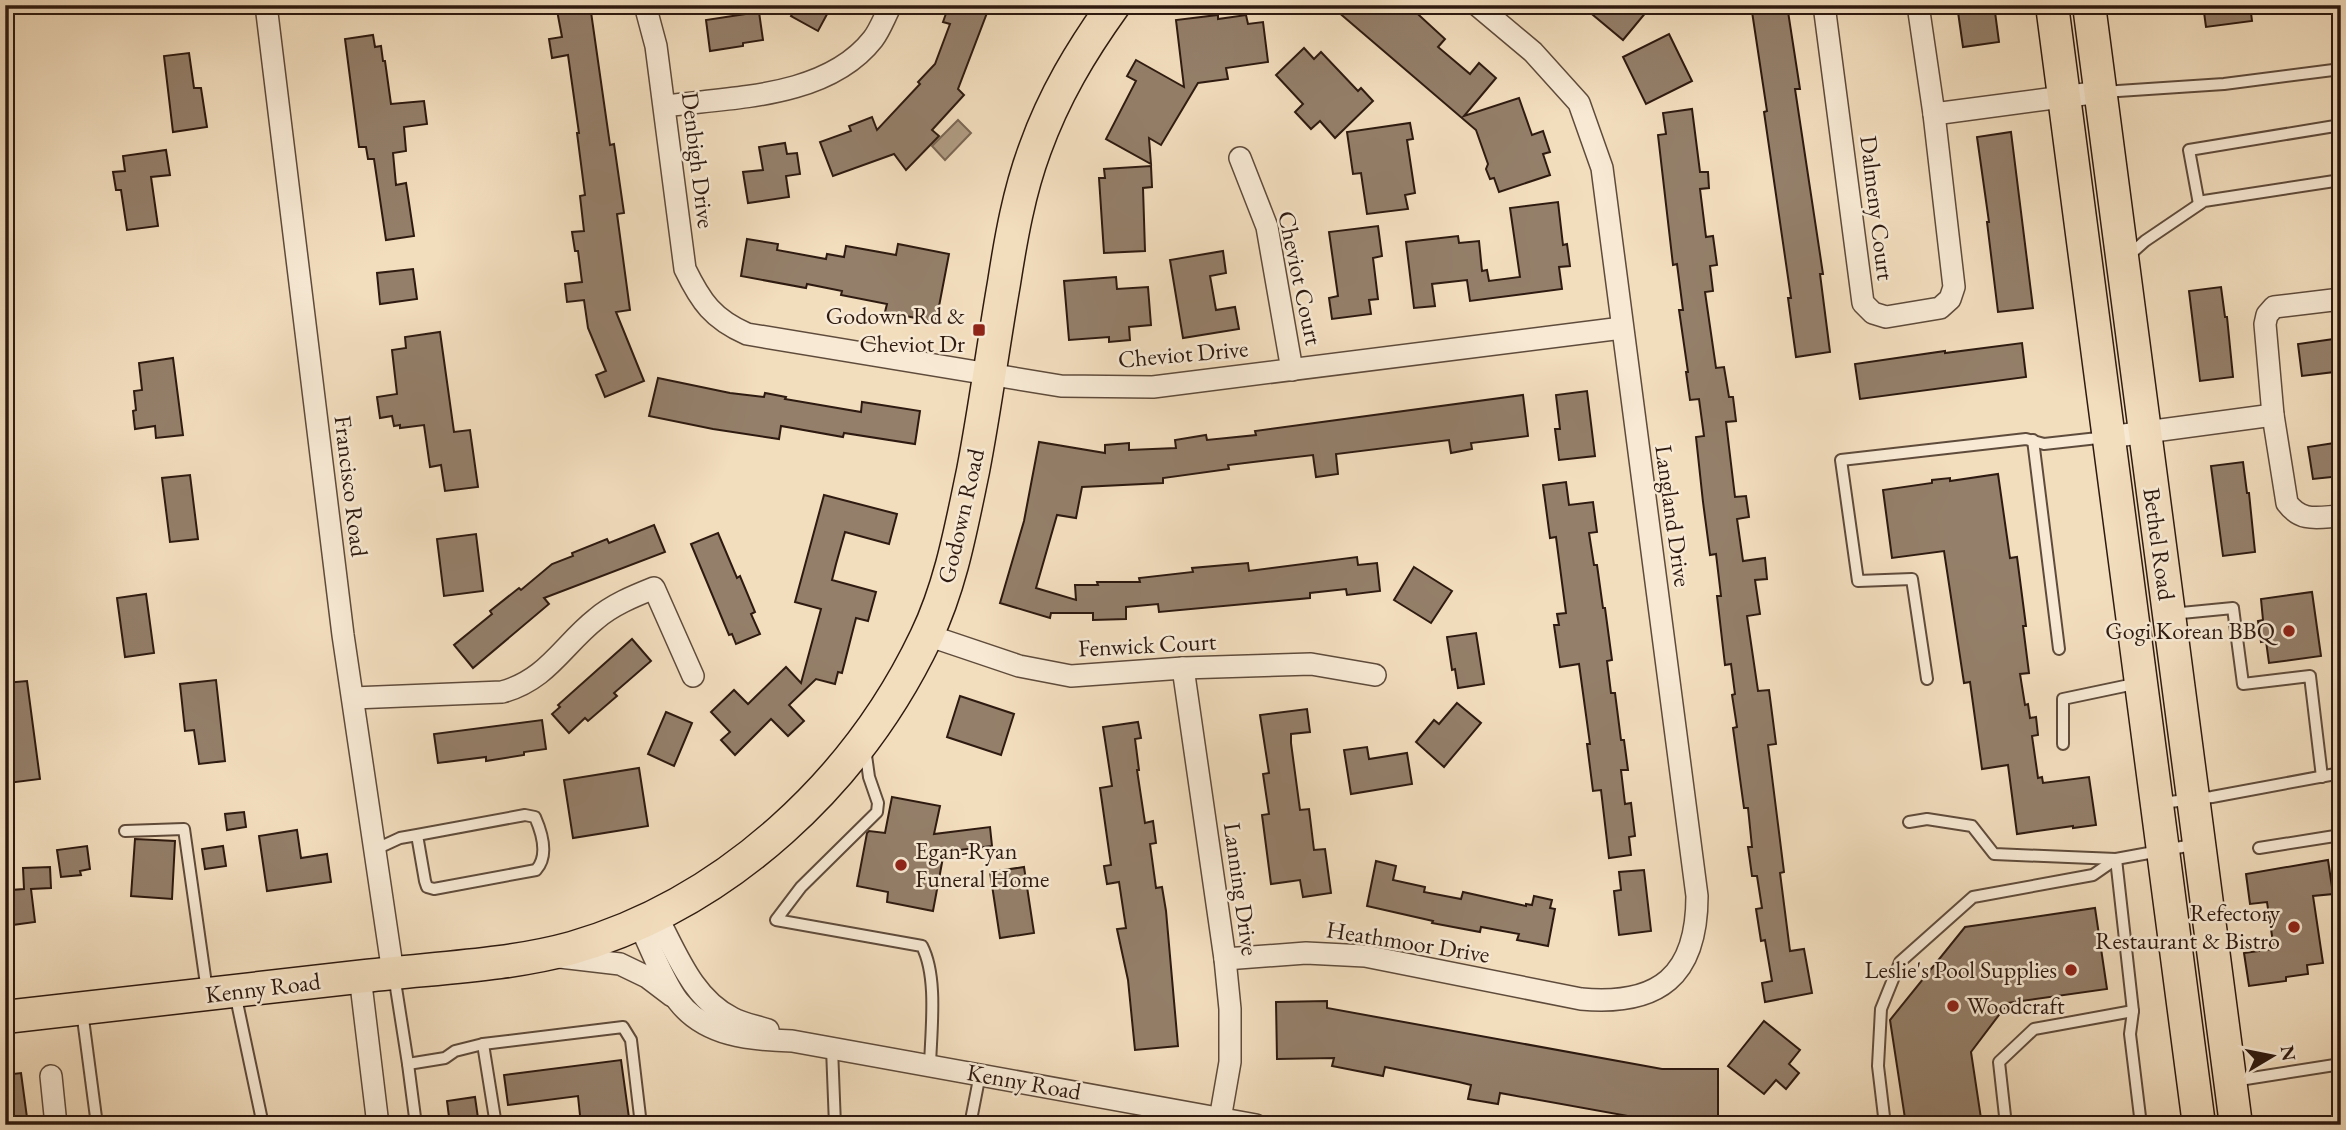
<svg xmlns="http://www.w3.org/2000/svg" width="2346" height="1130" font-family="'EB Garamond',serif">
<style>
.water{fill:#af9b82;stroke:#7b6754;stroke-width:2}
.building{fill:#947f6a;stroke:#2e1a10;stroke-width:2}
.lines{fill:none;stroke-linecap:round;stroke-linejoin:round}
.service-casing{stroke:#5f4b3b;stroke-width:14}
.minor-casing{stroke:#5f4b3b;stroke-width:24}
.primary-casing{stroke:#2e1a10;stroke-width:35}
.service{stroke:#f7e9d4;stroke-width:10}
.minor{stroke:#f7e9d4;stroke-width:21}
.primary{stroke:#f2ddbd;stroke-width:32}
.poi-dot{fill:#8f2418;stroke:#f7e9d4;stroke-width:2.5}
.labels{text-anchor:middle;stroke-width:5;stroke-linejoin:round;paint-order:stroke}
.street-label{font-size:24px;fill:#2e1a10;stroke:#f7e9d4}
.poi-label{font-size:24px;fill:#2e1a10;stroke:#f7e9d4;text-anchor:end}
</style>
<rect width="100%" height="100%" fill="#f2ddbd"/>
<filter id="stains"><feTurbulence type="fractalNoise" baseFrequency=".00286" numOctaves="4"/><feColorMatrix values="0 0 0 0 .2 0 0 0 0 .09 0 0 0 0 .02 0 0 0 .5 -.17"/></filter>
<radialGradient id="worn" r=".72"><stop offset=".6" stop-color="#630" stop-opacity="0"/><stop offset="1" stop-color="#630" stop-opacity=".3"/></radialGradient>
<path class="water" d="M958 120 971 133 945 160 932 146Z"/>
<g class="building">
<path d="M556 5H590L610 145 614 144 624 213 617 214 630 310 616 312 644 381 605 397 596 375 606 371 588 328 584 300 567 302 565 284 582 282 578 251H575L572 232 584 231 580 196 585 195 577 133H579L568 55 552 58 549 39 562 37Z"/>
<path d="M797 5H832L818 31 791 16Z"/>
<path d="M949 5H990L958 89 964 95 932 130 939 136 906 170 894 154 833 176 820 142 851 131 849 126 872 117 877 130 920 84 918 82 935 64 950 24 943 22Z"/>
<path d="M1330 5H1408L1445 39 1438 47 1470 74 1479 63 1496 78 1464 116 1519 98 1532 135 1543 131 1550 152 1543 154 1550 175 1499 192 1494 178 1490 179 1486 169 1488 164 1476 130Z"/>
<path d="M1581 5H1652L1623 40Z"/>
<path d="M1751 5H1787L1800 89H1795L1823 274H1820L1830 352 1796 357 1788 298H1791L1764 112 1767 111Z"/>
<path d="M1957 5H1989L1990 12H1995L1999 42 1963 47Z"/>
<path d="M2203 5H2250L2252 21 2206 27Z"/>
<path d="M759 12 763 40 743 43V46L710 51 706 20Z"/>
<path d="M1218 15V19L1246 15 1248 24 1263 22 1268 62 1226 68 1228 79 1198 83 1161 145 1149 138 1151 164 1106 139 1136 81 1127 76 1136 60 1184 87 1176 20Z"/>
<path d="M1669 34 1692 81 1646 104 1623 57Z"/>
<path d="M373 35 375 47 381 46 383 61H385L391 104 424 101 427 124 404 127 406 151 393 153 396 185 406 183 414 236 386 240 374 159H368L366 147H359L345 39Z"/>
<path d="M1304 48 1314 59 1321 52 1358 91 1361 88 1373 101 1335 138 1320 121 1311 129 1295 112 1303 104 1276 75Z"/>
<path d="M189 53 194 88H201L207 127 173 132 164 56Z"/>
<path d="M1692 109 1700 172H1708L1709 188 1700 189 1706 237 1713 236 1717 265 1710 266 1713 291 1705 292 1716 368 1724 367 1729 397H1733L1736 421 1726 422 1735 497 1746 496 1749 517 1737 519 1743 561 1765 558 1767 579 1755 580 1760 614 1747 616 1758 691 1769 690 1776 744 1768 745 1784 872 1780 873 1790 951 1804 949 1812 993 1765 1002 1762 983 1772 981 1765 940 1761 941 1756 909 1762 908 1757 876H1752L1748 847H1752L1748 808H1744L1733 728 1737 727 1732 695 1735 694 1731 664 1725 665 1717 596H1721L1716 554 1710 555 1703 502 1696 437 1704 436 1699 399 1690 400 1686 372H1688L1679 310H1683L1677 264 1673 265 1658 135 1666 134 1663 113Z"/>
<path d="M1410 123 1413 139 1407 140 1415 193 1405 195 1408 209 1367 214 1361 173 1353 174 1347 132Z"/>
<path d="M2011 132 2033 308 1998 312 1987 222H1989L1977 137Z"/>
<path d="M785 143 787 154 797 153 800 174 786 176 789 197 748 203 743 172 763 170 759 147Z"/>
<path d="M166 150 170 175 151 177 158 226 127 230 121 190H116L113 172 125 171 123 156Z"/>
<path d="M1151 166 1152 187 1143 188 1145 251 1104 253 1099 178H1105L1104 169Z"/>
<path d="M1558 202 1563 245 1567 244 1570 266 1559 267 1562 289 1470 301 1467 280 1432 284 1435 306 1414 308 1406 242 1458 236 1459 243 1479 241 1482 271 1487 270 1489 281 1520 277 1510 208Z"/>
<path d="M1378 226 1382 256 1373 258 1378 299 1369 300 1371 314 1332 319 1329 298 1338 296 1329 232Z"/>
<path d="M747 239 778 244 777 250 826 259 827 254 844 257 846 246 896 255 898 244 949 254 936 322 885 312 887 304 841 295 842 291 807 284 806 288 741 276Z"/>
<path d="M1223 251 1226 273 1210 276 1216 310 1235 307 1239 329 1183 338 1170 260Z"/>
<path d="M413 269 417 299 380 304 377 273Z"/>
<path d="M1116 277 1117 289 1148 287 1151 325 1129 327 1130 340 1109 342V337L1069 340 1064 281Z"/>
<path d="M2221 287 2225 317H2227L2233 377 2200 381 2189 291Z"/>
<path d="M440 332 454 432 470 430 478 487 445 491 441 465 430 467 424 425 400 428V425L394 426 392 416 380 418 377 397 397 394 392 350 406 348 405 337Z"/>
<path d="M2341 338V368L2334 369V372L2302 376 2298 344Z"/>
<path d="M2022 343 2026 377 1860 399 1855 364 1945 351V353Z"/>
<path d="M173 358 183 435 156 438 155 426 135 429 133 411 136 410 134 391 142 390 139 363Z"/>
<path d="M658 378 730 393 764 397 765 393 786 397 785 399 861 412 862 402 920 411 915 444 844 433 843 437 781 426 779 439 713 429 649 416Z"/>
<path d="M1587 391 1595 456 1559 460 1555 429H1560L1556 395Z"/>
<path d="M1523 395 1528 436 1471 443 1472 449 1451 453 1449 440 1336 454 1338 474 1316 477 1313 455 1228 465 1229 469 1163 478V483L1082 487 1076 518 1057 515 1036 588 1076 600 1075 585H1098L1097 582H1140L1139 578 1193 572 1192 568 1248 563 1249 571 1357 557 1358 565 1377 563 1380 591 1347 595 1346 589 1310 593V598L1159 612 1158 604 1126 607V619L1093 620V613H1051L1050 618 1000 603 1024 521 1039 442 1105 453V445L1129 443V450L1176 448 1175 440 1206 435 1207 440 1256 435 1255 431Z"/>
<path d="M2341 442V476L2313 479 2308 447Z"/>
<path d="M2243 462 2247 493H2249L2255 552 2223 556 2211 466Z"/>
<path d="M1998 474 2010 558 2017 557 2026 626H2023L2029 673 2020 674 2025 705 2028 704 2030 718 2036 717 2038 735 2032 736 2038 778 2042 777 2043 783 2089 777 2096 825 2073 828V826L2017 834 2008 765 1982 769 1970 682 1964 683 1944 551 1892 558 1883 490 1932 483V480L1950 478V481Z"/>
<path d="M190 475 198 539 170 542 162 478Z"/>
<path d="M1566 482 1569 505 1593 502 1597 532 1589 533 1594 565H1597L1603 608H1605L1612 660 1607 661 1611 693H1615L1621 740H1624L1628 770H1621L1625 804 1631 803 1635 836 1629 837 1631 855 1609 858 1601 790 1593 791 1587 744H1590L1579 664 1560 667 1554 625H1559L1557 614 1566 613 1556 537 1550 538 1543 485Z"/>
<path d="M824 495 897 514 889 544 845 532 836 564 832 580 876 592 868 621 856 618 842 673 838 672 835 684 816 679 789 705 804 721 788 736 771 719 735 755 721 740 730 732 711 712 734 690 748 704 786 667 801 683 821 609 795 602Z"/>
<path d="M654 525 665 552 544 598 549 604 473 668 454 645 492 614 490 611 519 588 521 590 552 564 573 556 572 553 607 539 609 543Z"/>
<path d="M718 533 737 578 740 576 755 612 751 614 760 634 736 644 732 634 729 635 691 544Z"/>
<path d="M476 534 483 591 444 596 437 539Z"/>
<path d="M1414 567 1452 591 1431 623 1394 600Z"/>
<path d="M2312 592 2321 656 2269 663 2266 641 2261 642 2258 621 2263 620 2261 599Z"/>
<path d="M146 594 154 653 125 657 117 598Z"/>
<path d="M1476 633 1484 684 1458 688 1455 669 1452 670 1447 637Z"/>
<path d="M632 639 651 661 614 693 617 696 588 721 585 718 569 733 552 714 560 707 558 705Z"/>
<path d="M216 680 225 761 199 764 194 730 185 731 180 684Z"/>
<path d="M27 681 40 779 8 783 5 777V683Z"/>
<path d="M960 696 1014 714 1001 755 947 737Z"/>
<path d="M1457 703 1481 723 1444 767 1416 742 1434 720 1439 724Z"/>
<path d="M1307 709 1310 732 1291 734V743L1300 810 1309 809 1314 850 1325 849 1331 893 1303 897 1300 880 1271 884 1262 815 1269 814 1263 774 1269 773 1260 715Z"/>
<path d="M666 712 692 723 674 766 648 754Z"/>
<path d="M542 720 546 749 524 752V755L486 761V757L438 763 434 734Z"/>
<path d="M1138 722 1141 738 1135 739 1139 770H1137L1145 823 1153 821 1156 843 1150 844 1156 888 1162 887 1166 911 1178 1046 1135 1050 1128 980 1117 929 1126 928 1119 882 1107 884 1104 866 1111 865 1100 788 1112 786 1103 727Z"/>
<path d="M1367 747 1369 759 1407 753 1412 784 1351 794 1344 750Z"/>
<path d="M639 768 648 826 573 838 564 780Z"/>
<path d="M892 797 940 806 934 834 990 827 992 846 944 852 933 911 887 902 888 892 857 886 867 833 869 831 885 833Z"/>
<path d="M244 812 246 827 227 830 225 814Z"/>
<path d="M297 830 301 858 327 854 331 882 267 891 259 836Z"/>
<path d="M135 839 175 841 172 899 131 896Z"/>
<path d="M87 846 90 869 80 871 81 875 61 877 57 850Z"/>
<path d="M223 846 226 866 205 869 202 849Z"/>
<path d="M2328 860 2333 894 2313 896 2323 963 2307 965 2308 974 2286 977V981L2249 986 2244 953 2274 949 2267 902 2250 904 2246 874Z"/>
<path d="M1376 861 1396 866 1393 880 1425 887 1424 892 1461 899 1463 892 1526 906V904L1532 905 1534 896 1552 900 1550 908 1555 909 1548 946 1517 940 1519 934 1481 927 1480 932 1432 923 1433 921 1367 906Z"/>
<path d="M50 867 51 888 31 889 35 922 5 926V900L12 899 11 890 24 889 23 868Z"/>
<path d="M1024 867 1034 933 1000 938 990 872Z"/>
<path d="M1644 870 1651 931 1619 935 1614 891 1621 890 1619 872Z"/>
<path d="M2095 908 2107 989 2008 1003 1971 1052 1982 1125H1906L1890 1020 1965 927Z"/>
<path d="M1327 1001V1008L1662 1069H1718V1123L1667 1125V1123L1500 1093 1498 1104 1468 1099 1471 1085 1459 1082 1385 1067 1383 1076 1332 1066 1334 1058 1277 1059 1276 1002Z"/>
<path d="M1764 1021 1800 1050 1789 1064 1799 1073 1786 1089 1776 1080 1764 1094 1728 1066Z"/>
<path d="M621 1060 630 1125H581L578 1096 508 1105 504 1075Z"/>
<path d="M21 1073 28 1125H5V1075Z"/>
<path d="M475 1097 479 1125H450L447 1101Z"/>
</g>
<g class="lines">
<g class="service-casing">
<g id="service">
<path d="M2103 92 2224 84 2341 69"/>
<path d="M2199 204 2189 150 2341 125"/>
<path d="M2126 258 2145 241 2204 201 2341 180"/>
<path d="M2033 440 2059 649"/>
<path d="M2171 614 2233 608 2243 684 2310 676 2322 777"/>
<path d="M1927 679 1912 579 1858 581 1841 460 2026 439 2044 444 2107 437"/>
<path d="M2063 744V699L2139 683"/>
<path d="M865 748 869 777 878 803 877 812 801 887 776 920 922 946C938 977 931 1030 930 1066"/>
<path d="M2337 774 2341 799"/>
<path d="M2161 803 2212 797 2341 773"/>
<path d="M1909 822 1927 819 1972 826 1994 854 2116 859 2198 844"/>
<path d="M125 831 184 829 207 991"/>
<path d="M2259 848 2341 835"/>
<path d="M374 850 400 838 417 835 525 815 535 817C542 833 549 856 536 870L434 889 427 887 425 881 417 835"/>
<path d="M2116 859 2133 1011 2130 1034 2141 1125"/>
<path d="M394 975 408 1064 445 1058 455 1051 483 1044 623 1027 631 1040 641 1125"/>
<path d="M235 993 263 1125"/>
<path d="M82 1011 97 1125"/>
<path d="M483 1044 496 1125"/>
<path d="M832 1048 835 1125"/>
<path d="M408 1064 416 1125"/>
<path d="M2233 1081 2341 1064"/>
<path d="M970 1125 980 1074"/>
<path d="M1885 1125 1878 1066 1881 1009 1900 962 1973 897 2093 875 2116 859"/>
<path d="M2006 1125 1999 1062 2034 1029 2133 1011"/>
</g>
</g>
<g class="minor-casing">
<g id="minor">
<path d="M266 5 343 635 393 973"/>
<path d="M645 5 656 46 685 269C701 302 713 319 747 334L1061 386 1153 387 1622 328"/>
<path d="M1824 5 1863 303 1873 313 1886 317 1940 308 1950 299 1954 287 1934 114 1918 5"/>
<path d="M665 106C733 97 827 98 873 39 880 30 885 16 891 5"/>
<path d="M1934 114 2100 92"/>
<path d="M1240 158 1267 227 1292 370"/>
<path d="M2341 299 2274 307 2267 315 2265 324 2273 415 2287 503C2302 523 2318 517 2341 516"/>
<path d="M2109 437 2273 415"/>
<path d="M927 635 1019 666 1071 676 1183 668 1311 664 1375 675"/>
<path d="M1183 668 1225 959 1230 1009V1062L1219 1125"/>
<path d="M353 698 502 692C547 680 563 645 596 619 612 605 634 596 654 588L693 676"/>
<path d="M656 915C676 952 692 998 732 1018 743 1024 756 1026 768 1030"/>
<path d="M639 923C649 944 664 983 678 1001 705 1036 750 1040 792 1041L1256 1125"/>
<path d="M560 957 620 964 647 977 672 996"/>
<path d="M1225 959 1306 953 1365 956 1581 999C1659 1006 1697 976 1697 896L1602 168 1579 103 1533 52 1477 5"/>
<path d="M360 976 378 1125"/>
<path d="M51 1076 56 1125"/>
</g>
</g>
<g class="primary-casing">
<g id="primary">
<path d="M2052 5 2199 1125"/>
<path d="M2089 5 2236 1125"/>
<path d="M5 1017C126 1003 246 989 366 976 433 968 507 966 572 948 727 903 857 782 926 637 951 585 961 528 973 471 985 409 993 346 1004 283 1011 238 1019 192 1035 149 1054 96 1081 51 1114 5"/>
</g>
</g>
<use href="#service" class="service"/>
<use href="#minor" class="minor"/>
<use href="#primary" class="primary"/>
</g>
<g class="poi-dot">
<rect x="972" y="323" width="14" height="14" rx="3.5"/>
<circle cx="2289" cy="631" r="7"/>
<circle cx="901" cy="865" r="7"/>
<circle cx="2294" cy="927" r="7"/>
<circle cx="2071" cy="970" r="7"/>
<circle cx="1953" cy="1006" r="7"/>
</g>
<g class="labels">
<g class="street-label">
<text transform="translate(698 160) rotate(83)" y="8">Denbigh Drive</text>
<text transform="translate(1877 208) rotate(83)" y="8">Dalmeny Court</text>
<text transform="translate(1300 278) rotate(78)" y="8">Cheviot Court</text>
<text transform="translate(1183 354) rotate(-5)" y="8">Cheviot Drive</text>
<text transform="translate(351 486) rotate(83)" y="8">Francisco Road</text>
<text transform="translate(961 516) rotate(-77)" y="8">Godown Road</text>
<text transform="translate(1673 516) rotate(82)" y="8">Langland Drive</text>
<text transform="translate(2159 544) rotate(82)" y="8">Bethel Road</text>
<text transform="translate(1147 645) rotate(-3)" y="8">Fenwick Court</text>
<text transform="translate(1241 889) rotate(82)" y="8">Lanning Drive</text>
<text transform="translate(1408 942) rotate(9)" y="8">Heathmoor Drive</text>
<text transform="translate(263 988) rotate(-7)" y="8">Kenny Road</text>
<text transform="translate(1024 1082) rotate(10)" y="8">Kenny Road</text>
</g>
<g class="poi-label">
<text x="965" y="324">Godown Rd &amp;<tspan x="965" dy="28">Cheviot Dr</tspan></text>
<text x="2275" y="639">Gogi Korean BBQ</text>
<text x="915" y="859" text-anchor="start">Egan-Ryan<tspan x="915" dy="28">Funeral Home</tspan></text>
<text x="2280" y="921">Refectory<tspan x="2280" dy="28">Restaurant &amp; Bistro</tspan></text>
<text x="2057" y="978">Leslie's Pool Supplies</text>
<text x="1967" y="1014" text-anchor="start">Woodcraft</text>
</g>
</g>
<rect width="2346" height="1130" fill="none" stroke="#f2ddbd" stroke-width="28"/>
<rect x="7" y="7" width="2332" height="1116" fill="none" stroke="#2e1a10" stroke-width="3.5"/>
<rect x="14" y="14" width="2318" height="1102" fill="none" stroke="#2e1a10" stroke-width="2"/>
<g transform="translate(2272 1056) rotate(80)" stroke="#f7e9d4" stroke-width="5" paint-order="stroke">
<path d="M0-5L12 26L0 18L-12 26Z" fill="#2e1a10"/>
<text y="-10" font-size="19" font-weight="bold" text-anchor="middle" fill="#2e1a10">N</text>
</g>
<rect width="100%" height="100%" filter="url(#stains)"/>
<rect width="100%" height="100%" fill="url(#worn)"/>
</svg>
